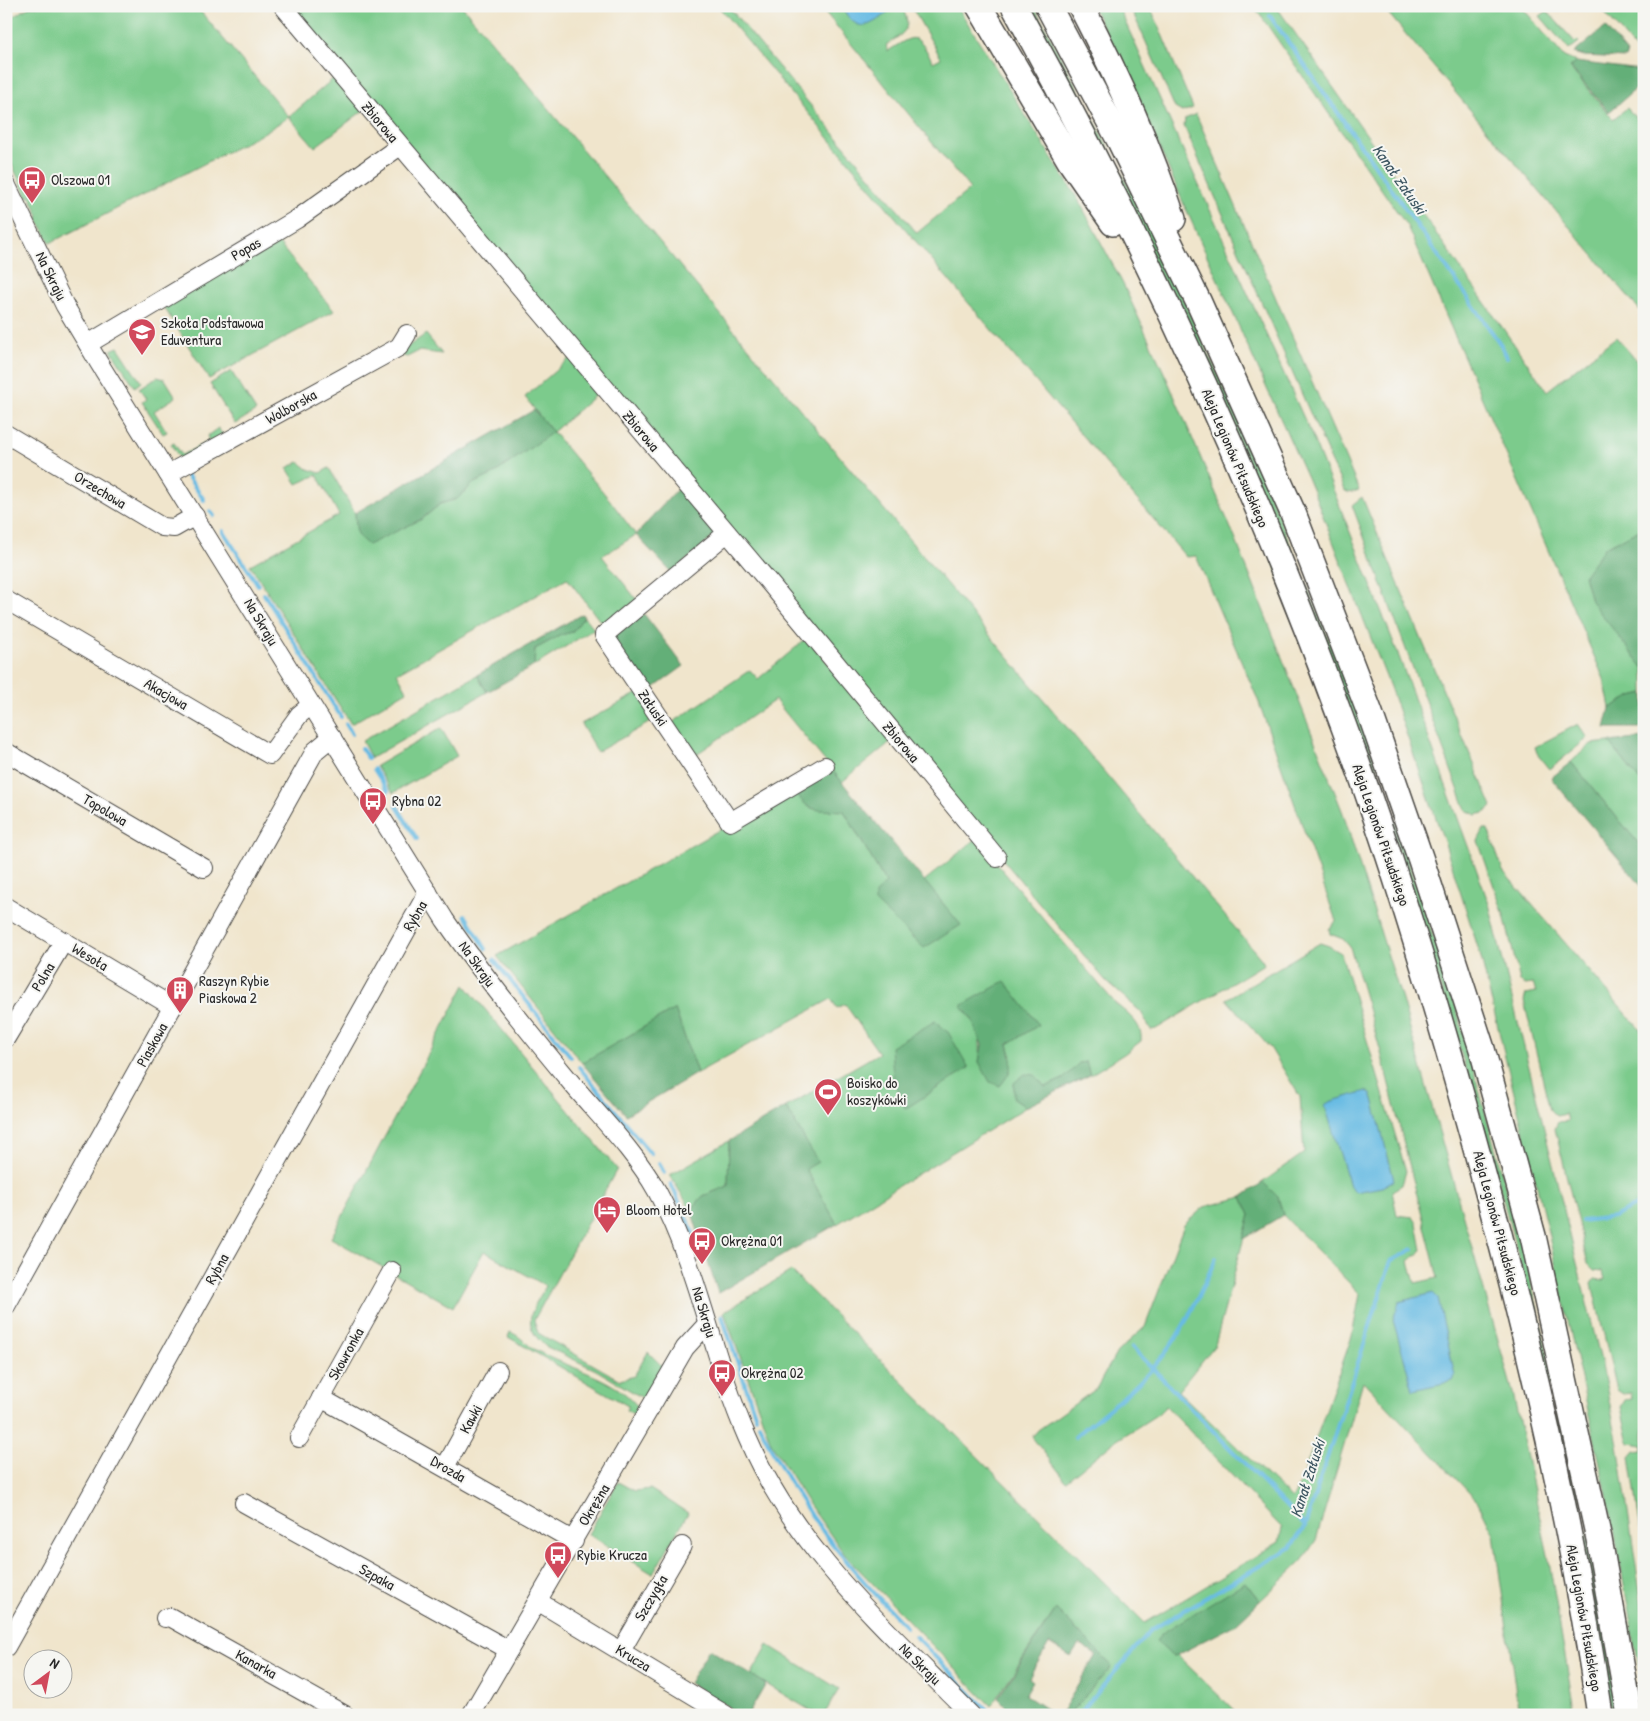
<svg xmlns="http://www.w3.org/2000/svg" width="1650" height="1721" font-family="'Patrick Hand',sans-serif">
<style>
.green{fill:#7bcb8c;stroke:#537b5c;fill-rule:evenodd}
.forest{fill:#64af78;stroke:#486d52}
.water{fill:#67bbe3;stroke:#497387}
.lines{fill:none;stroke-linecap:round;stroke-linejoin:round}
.stream{stroke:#67bbe3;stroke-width:4}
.minor-casing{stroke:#494743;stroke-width:20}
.highway-casing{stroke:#494743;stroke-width:28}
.minor{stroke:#fff;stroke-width:18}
.highway{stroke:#fff;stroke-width:25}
.labels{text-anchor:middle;stroke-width:4;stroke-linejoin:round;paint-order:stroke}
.street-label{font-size:15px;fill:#2b2b2b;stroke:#f6f6f2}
.poi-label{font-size:15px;fill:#2b2b2b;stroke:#f6f6f2;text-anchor:start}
.water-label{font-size:16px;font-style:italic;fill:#3d5662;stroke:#f6f6f2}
</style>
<rect width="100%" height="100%" fill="#f6f6f2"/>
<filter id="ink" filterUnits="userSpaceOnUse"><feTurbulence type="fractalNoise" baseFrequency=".02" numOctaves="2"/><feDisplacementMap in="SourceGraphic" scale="10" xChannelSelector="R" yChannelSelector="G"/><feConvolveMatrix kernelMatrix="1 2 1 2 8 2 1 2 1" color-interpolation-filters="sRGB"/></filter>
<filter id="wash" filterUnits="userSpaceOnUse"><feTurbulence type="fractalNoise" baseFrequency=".0096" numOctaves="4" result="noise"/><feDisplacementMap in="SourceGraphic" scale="20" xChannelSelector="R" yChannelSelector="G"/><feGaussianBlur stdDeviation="1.12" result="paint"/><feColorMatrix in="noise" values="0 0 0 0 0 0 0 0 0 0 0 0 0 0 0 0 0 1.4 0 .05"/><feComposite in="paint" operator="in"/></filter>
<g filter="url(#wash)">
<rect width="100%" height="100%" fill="#f0e5cc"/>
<g class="green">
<path d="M6 6H11L14 16 31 6H196L289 117 335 77 364 110 315 147 289 117 260 135 50 243 37 218 39 217 30 196 27 197 6 152Z"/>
<path d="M291 6H462L1262 960 1264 964 1156 1029 1151 1030 1141 1012 1106 981 1050 916Z"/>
<path d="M718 6H728L917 233 970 189 820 6H901C914 29 904 33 886 45L888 51C915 34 916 31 933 62L941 58 911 6H957L1079 201 1123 284 1167 379 1235 538 1343 813 1402 1000 1513 1393 1548 1555 1575 1715H1519L1494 1535 1478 1502 1363 1381 1316 1540 1302 1561 1260 1601 1245 1582 1173 1657 1177 1655 1239 1715H1068L1112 1666 1056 1609 991 1706 845 1555 806 1500 771 1443 724 1312 791 1271 1145 1623 1279 1542 1282 1528 1166 1406 1158 1414 1111 1444 1066 1481 1032 1437 1038 1430 1096 1389 1117 1352 1145 1327 1184 1225 1204 1207 1242 1197 1250 1215 1215 1345 1178 1391 1292 1499 1300 1484 1352 1336 1360 1294 1283 1215 1278 1197 1263 1182 1304 1153 1300 1097 1271 1049 1226 999 1320 943 1329 946 1341 953 1406 1171 1402 1185 1392 1191 1397 1215 1413 1217 1417 1223 1422 1250 1409 1261 1415 1283 1438 1278 1380 1049 1350 947 1343 939 1330 934 1329 929 1336 921 1258 700 1196 556 1186 557 912 237Z"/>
<path d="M1026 6H1034L1153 233 1247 438 1365 730 1454 999 1527 1264 1580 1496 1619 1715H1612L1577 1517 1549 1379 1519 1259 1480 1114 1388 820Z"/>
<path d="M1092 6H1118L1312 436 1397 651 1489 904 1601 1361 1618 1444 1644 1620V1694L1611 1513 1548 1232 1480 954 1446 847 1390 687 1314 493 1185 207 1131 81Z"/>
<path d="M1130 6H1150L1193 108 1182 112 1175 108Z"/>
<path d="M1254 6H1276L1547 391 1616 337 1644 369V528L1605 547 1631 650 1644 669V693L1632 696 1610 708 1604 679 1407 226Z"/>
<path d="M1382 6H1521L1564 57 1576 62 1570 68 1613 119 1627 108 1644 127V315Z"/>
<path d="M1599 6H1644V30L1639 31 1644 46V59Z"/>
<path d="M1547 11 1575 42 1577 40 1579 42 1569 50 1540 16Z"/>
<path d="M1196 114 1359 490 1349 493 1344 490 1184 126 1185 119Z"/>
<path d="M276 240 334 311 209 379 164 307Z"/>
<path d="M426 334 442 354 419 351 407 357 397 354Z"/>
<path d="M118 347 141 382 135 387 111 350Z"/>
<path d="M570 358 599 392 553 432 609 499 636 535 602 556 637 600 607 622 600 621 567 578 397 673 407 691 351 724 250 565 339 515 317 475 297 484 287 468 299 462 308 469 320 473 329 468 355 513 357 535 422 519 440 504 457 499 474 483 492 475 552 432 525 397Z"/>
<path d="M231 371 256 411 235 424 210 384Z"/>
<path d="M157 377 165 379 176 397 154 411 167 432 163 434 142 402 146 399 139 389Z"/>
<path d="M218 428 223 435 180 459 171 444 174 443 182 455 209 441 207 436Z"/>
<path d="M1362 497 1492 807 1484 813 1476 815 1466 810 1352 505Z"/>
<path d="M584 617 594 629 534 666 535 649 561 635 572 632Z"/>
<path d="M807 638 893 740 842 782 775 700 691 758 669 725 750 670 758 679Z"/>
<path d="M477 675 487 692 371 758 362 741Z"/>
<path d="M638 693 656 719 597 752 581 724Z"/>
<path d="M1578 724 1588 738 1550 769 1537 753 1535 747Z"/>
<path d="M441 728 457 756 393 793 376 766Z"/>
<path d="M1609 742 1644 786V850L1571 762 1591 744Z"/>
<path d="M793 788 834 810 844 811 886 883 875 894 913 939 960 925 924 881 976 839 1115 1003C1127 1014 1143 1023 1141 1041L1124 1054 1090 1075 1086 1062 1079 1063 1063 1079 1045 1087 1035 1075 1014 1099 1026 1107 837 1224 805 1168 817 1162 786 1107 879 1053 845 1004 837 1008 831 999 697 1073 675 1009 582 1063 497 956ZM962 1006 1039 1024 1008 1044 1012 1057 979 1062C983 1038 977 1024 962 1006Z"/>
<path d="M1484 829H1488L1503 871 1644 1034V1552L1630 1457 1635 1451 1642 1450V1445L1630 1443 1628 1439 1621 1407 1625 1400 1632 1399 1631 1393 1623 1394 1617 1390 1592 1284 1595 1279 1605 1280 1603 1271 1594 1270 1588 1264 1555 1129 1558 1122 1568 1121 1566 1114 1556 1116 1550 1110 1524 1001 1526 994 1536 992 1533 984 1525 985 1520 981 1504 915 1478 841Z"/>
<path d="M465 985 617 1169 534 1320 538 1333 620 1380 634 1376 648 1352 665 1369 646 1400 596 1370 545 1346C520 1323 532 1310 546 1286L484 1251 453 1307 331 1238Z"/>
<path d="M729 1141 728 1186 703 1196 691 1210 670 1175Z"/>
<path d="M510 1332C521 1336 526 1345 536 1350 568 1369 618 1377 640 1410L637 1416 626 1410 628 1406 508 1337Z"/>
<path d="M618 1482 635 1491 650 1489 688 1513 653 1574 588 1534Z"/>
<path d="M768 1645 839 1689 824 1715H818L751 1675Z"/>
</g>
<g class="forest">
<path d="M1605 27 1627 53 1625 58 1583 56 1574 53Z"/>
<path d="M1576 62 1641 70 1644 73V82L1609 112 1570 67Z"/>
<path d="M534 410 553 432 492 475 474 483 457 499 440 504 422 519 368 545 357 535 355 513Z"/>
<path d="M679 487 719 532 672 573 636 535Z"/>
<path d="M1644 528V669L1591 601 1584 575 1605 547Z"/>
<path d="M582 614 584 617 572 632 561 635 535 649 534 666 487 692 477 675Z"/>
<path d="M644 614 684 666 647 693 609 639Z"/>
<path d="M1644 693V728H1605L1610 708 1632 696Z"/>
<path d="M1644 738V786L1609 742Z"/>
<path d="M1571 762 1644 850V889L1551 778Z"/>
<path d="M829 766 842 782 961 925 924 948 875 902V894L886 883 844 811C816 809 809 815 793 788Z"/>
<path d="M1005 981 1039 1025 1008 1044C1013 1064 1014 1069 1000 1086L990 1082 979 1062 982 1045 972 1019 961 1006Z"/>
<path d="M675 1009 697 1073 626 1115 582 1063Z"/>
<path d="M935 1021 948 1032 969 1068 905 1109 893 1075 891 1047Z"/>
<path d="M1086 1062 1090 1075 1026 1107 1014 1099V1083L1025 1074 1035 1075 1045 1087 1063 1079 1079 1063Z"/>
<path d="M786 1107 818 1162 806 1169 837 1224 718 1293 691 1210 703 1196 728 1186 729 1141Z"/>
<path d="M1263 1182 1278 1197 1283 1215 1243 1239 1250 1215 1242 1197Z"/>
<path d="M1245 1582 1260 1601 1235 1625 1173 1657 1156 1641 1162 1633Z"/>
<path d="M1056 1609 1112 1666 1068 1715H1060L1096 1655 1079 1644 1071 1657 1049 1643 1029 1678 1033 1681 1025 1695 1048 1710 1049 1715H1004L1009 1709 998 1698Z"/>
<path d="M709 1649 766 1684 748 1715H741L689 1683Z"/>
</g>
<g class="water">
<path d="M840 6H891V7C886 15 881 18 874 22 857 32 850 19 840 6Z"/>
<path d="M1366 1091 1371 1093 1373 1099 1394 1180 1382 1187 1356 1192 1350 1186 1325 1106 1329 1102Z"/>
<path d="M1433 1293 1438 1298 1455 1376 1453 1381 1413 1390 1393 1320 1399 1302Z"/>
</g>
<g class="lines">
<g class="stream">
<path d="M1270 16 1501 345 1507 357"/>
<path d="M186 474 204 500"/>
<path d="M210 511 214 516"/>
<path d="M223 531 258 585"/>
<path d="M264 594 341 717"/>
<path d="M346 724 352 734"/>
<path d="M361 748 368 758"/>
<path d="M374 769 388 791"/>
<path d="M396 805 417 839"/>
<path d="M465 915 486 949"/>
<path d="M494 960 571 1057"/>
<path d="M579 1067 651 1154"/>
<path d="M659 1163 664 1173"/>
<path d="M671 1184 695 1237"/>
<path d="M1582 1221 1613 1217 1644 1202"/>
<path d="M722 1316 756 1417"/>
<path d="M1132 1347 1305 1526"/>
<path d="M759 1424C798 1508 843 1561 906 1627"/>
<path d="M1075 1437C1100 1415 1130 1394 1153 1368 1182 1337 1198 1297 1216 1258"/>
<path d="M915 1636 987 1710"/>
<path d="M1078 1715 1151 1630 1290 1548 1304 1529 1391 1261 1413 1249"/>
</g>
</g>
</g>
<g filter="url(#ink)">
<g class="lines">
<g class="minor-casing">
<g id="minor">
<path d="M283 6 773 587 997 858"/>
<path d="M6 184 65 306 99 363 445 920C485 978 528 1031 573 1085 602 1119 635 1152 657 1191 699 1269 712 1357 747 1437 795 1550 887 1629 971 1715"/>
<path d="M88 344 297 219 400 146"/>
<path d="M6 434 162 527 174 528 195 516"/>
<path d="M168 474 399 347 407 334"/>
<path d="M727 533 604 635 730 822 825 766"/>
<path d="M6 600 270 755 299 715 311 705"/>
<path d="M6 752 204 868"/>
<path d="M6 907 173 1007"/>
<path d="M6 1038 64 941"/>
<path d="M6 1306 315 751 332 737"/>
<path d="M321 1398 574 1541"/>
<path d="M299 1438 392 1271"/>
<path d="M445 1467 498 1371"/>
<path d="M244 1503 509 1650"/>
<path d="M539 1602 726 1715"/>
<path d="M165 1618 170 1617 345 1715"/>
<path d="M6 1647 428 892"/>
<path d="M621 1651 682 1546"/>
<path d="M471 1715 685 1348 707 1324"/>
</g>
</g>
<g class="highway-casing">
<g id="highway">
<path d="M979 6 1070 161 1113 223"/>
<path d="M1014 6C1142 238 1253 479 1344 727 1400 879 1445 1033 1487 1189 1534 1362 1574 1537 1600 1715"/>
<path d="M1048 6 1120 141 1199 303 1293 513 1370 713 1421 860 1482 1049 1533 1236 1599 1539 1630 1715"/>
<path d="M1081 6C1117 75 1149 146 1173 219"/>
</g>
</g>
<use href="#minor" class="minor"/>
<use href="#highway" class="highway"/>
</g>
</g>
<defs>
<g id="bus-pin" transform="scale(1.4375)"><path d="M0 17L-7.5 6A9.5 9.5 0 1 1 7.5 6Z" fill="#d1495b" stroke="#f6f6f2"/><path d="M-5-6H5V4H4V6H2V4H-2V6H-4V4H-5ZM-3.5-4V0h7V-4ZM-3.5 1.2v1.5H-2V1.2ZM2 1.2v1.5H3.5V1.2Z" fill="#fff"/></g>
<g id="school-pin" transform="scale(1.4375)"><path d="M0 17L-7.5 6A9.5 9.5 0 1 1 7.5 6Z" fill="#d1495b" stroke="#f6f6f2"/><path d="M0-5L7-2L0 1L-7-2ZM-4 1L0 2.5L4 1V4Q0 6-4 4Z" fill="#fff"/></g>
<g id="building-pin" transform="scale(1.4375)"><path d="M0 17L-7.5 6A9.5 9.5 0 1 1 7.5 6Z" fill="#d1495b" stroke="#f6f6f2"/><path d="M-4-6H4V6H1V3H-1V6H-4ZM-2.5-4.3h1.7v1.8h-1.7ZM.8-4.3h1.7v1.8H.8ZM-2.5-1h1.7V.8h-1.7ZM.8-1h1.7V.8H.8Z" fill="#fff"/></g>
<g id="stadium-pin" transform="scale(1.4375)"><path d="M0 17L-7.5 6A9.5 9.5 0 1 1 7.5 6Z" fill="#d1495b" stroke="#f6f6f2"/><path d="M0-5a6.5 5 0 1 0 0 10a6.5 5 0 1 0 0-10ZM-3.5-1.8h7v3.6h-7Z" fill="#fff"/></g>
<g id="hotel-pin" transform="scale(1.4375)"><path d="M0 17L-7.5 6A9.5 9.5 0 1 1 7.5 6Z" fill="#d1495b" stroke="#f6f6f2"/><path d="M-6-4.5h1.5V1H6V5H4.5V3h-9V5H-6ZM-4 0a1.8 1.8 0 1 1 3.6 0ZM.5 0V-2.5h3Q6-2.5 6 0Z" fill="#fff"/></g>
</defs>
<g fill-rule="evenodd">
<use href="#bus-pin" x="32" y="180"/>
<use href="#school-pin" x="142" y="332"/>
<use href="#bus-pin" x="373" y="801"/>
<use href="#building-pin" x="180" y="990"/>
<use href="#stadium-pin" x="828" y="1092"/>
<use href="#hotel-pin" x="607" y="1210"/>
<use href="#bus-pin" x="702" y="1241"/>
<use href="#bus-pin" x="722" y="1373"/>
<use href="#bus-pin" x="558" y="1555"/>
</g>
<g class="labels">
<g class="street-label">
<text transform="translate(380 122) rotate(50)" y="5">Zbiorowa</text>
<text transform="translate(246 249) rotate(-30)" y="5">Popas</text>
<text transform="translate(51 276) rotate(64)" y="5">Na Skraju</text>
<text transform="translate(291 407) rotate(-29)" y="5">Wolborska</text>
<text transform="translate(641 431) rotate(50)" y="5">Zbiorowa</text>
<text transform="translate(1235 458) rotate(67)" y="5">Aleja Legionów Piłsudskiego</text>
<text transform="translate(100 490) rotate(31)" y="5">Orzechowa</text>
<text transform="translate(261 622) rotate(59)" y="5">Na Skraju</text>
<text transform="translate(166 694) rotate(30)" y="5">Akacjowa</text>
<text transform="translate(653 708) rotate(56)" y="5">Załuski</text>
<text transform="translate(901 742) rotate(50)" y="5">Zbiorowa</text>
<text transform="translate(105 810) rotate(30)" y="5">Topolowa</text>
<text transform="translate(1381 835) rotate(71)" y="5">Aleja Legionów Piłsudskiego</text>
<text transform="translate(415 916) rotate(-60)" y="5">Rybna</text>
<text transform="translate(90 957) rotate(31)" y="5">Wesoła</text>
<text transform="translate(477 964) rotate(55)" y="5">Na Skraju</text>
<text transform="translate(43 977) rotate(-59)" y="5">Polna</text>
<text transform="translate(152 1045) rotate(-61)" y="5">Piaskowa</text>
<text transform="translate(1497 1223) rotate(75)" y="5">Aleja Legionów Piłsudskiego</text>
<text transform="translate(217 1269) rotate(-61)" y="5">Rybna</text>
<text transform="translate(704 1312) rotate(73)" y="5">Na Skraju</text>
<text transform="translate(346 1354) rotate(-61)" y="5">Skowronka</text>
<text transform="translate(471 1419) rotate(-61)" y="5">Kawki</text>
<text transform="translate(448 1469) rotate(30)" y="5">Drozda</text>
<text transform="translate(594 1505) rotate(-59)" y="5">Okrężna</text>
<text transform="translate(377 1577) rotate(29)" y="5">Szpaka</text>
<text transform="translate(651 1598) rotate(-60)" y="5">Szczygła</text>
<text transform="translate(1584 1618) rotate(80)" y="5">Aleja Legionów Piłsudskiego</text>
<text transform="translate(633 1658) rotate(31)" y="5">Krucza</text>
<text transform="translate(256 1664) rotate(29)" y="5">Kanarka</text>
<text transform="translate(920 1664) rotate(45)" y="5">Na Skraju</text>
</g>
<g class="poi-label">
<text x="51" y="185">Olszowa 01</text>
<text x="161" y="328">Szkoła Podstawowa<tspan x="161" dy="17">Eduventura</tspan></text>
<text x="392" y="806">Rybna 02</text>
<text x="199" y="986">Raszyn Rybie<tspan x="199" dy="17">Piaskowa 2</tspan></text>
<text x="847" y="1088">Boisko do<tspan x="847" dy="17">koszykówki</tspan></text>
<text x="626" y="1215">Bloom Hotel</text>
<text x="721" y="1246">Okrężna 01</text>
<text x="741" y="1378">Okrężna 02</text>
<text x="577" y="1560">Rybie Krucza</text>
</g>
<g class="water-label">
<text transform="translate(1400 179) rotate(55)" y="6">Kanał Załuski</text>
<text transform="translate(1307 1478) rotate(-72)" y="6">Kanał Załuski</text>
</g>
</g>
<rect width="1650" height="1721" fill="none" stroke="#f6f6f2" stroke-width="25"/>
<g transform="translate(48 1674) rotate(32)"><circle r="24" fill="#f6f6f2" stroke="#a5a5a2"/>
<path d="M0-4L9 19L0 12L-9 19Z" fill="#d1495b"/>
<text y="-8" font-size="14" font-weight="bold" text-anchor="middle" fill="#2b2b2b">N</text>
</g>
</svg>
